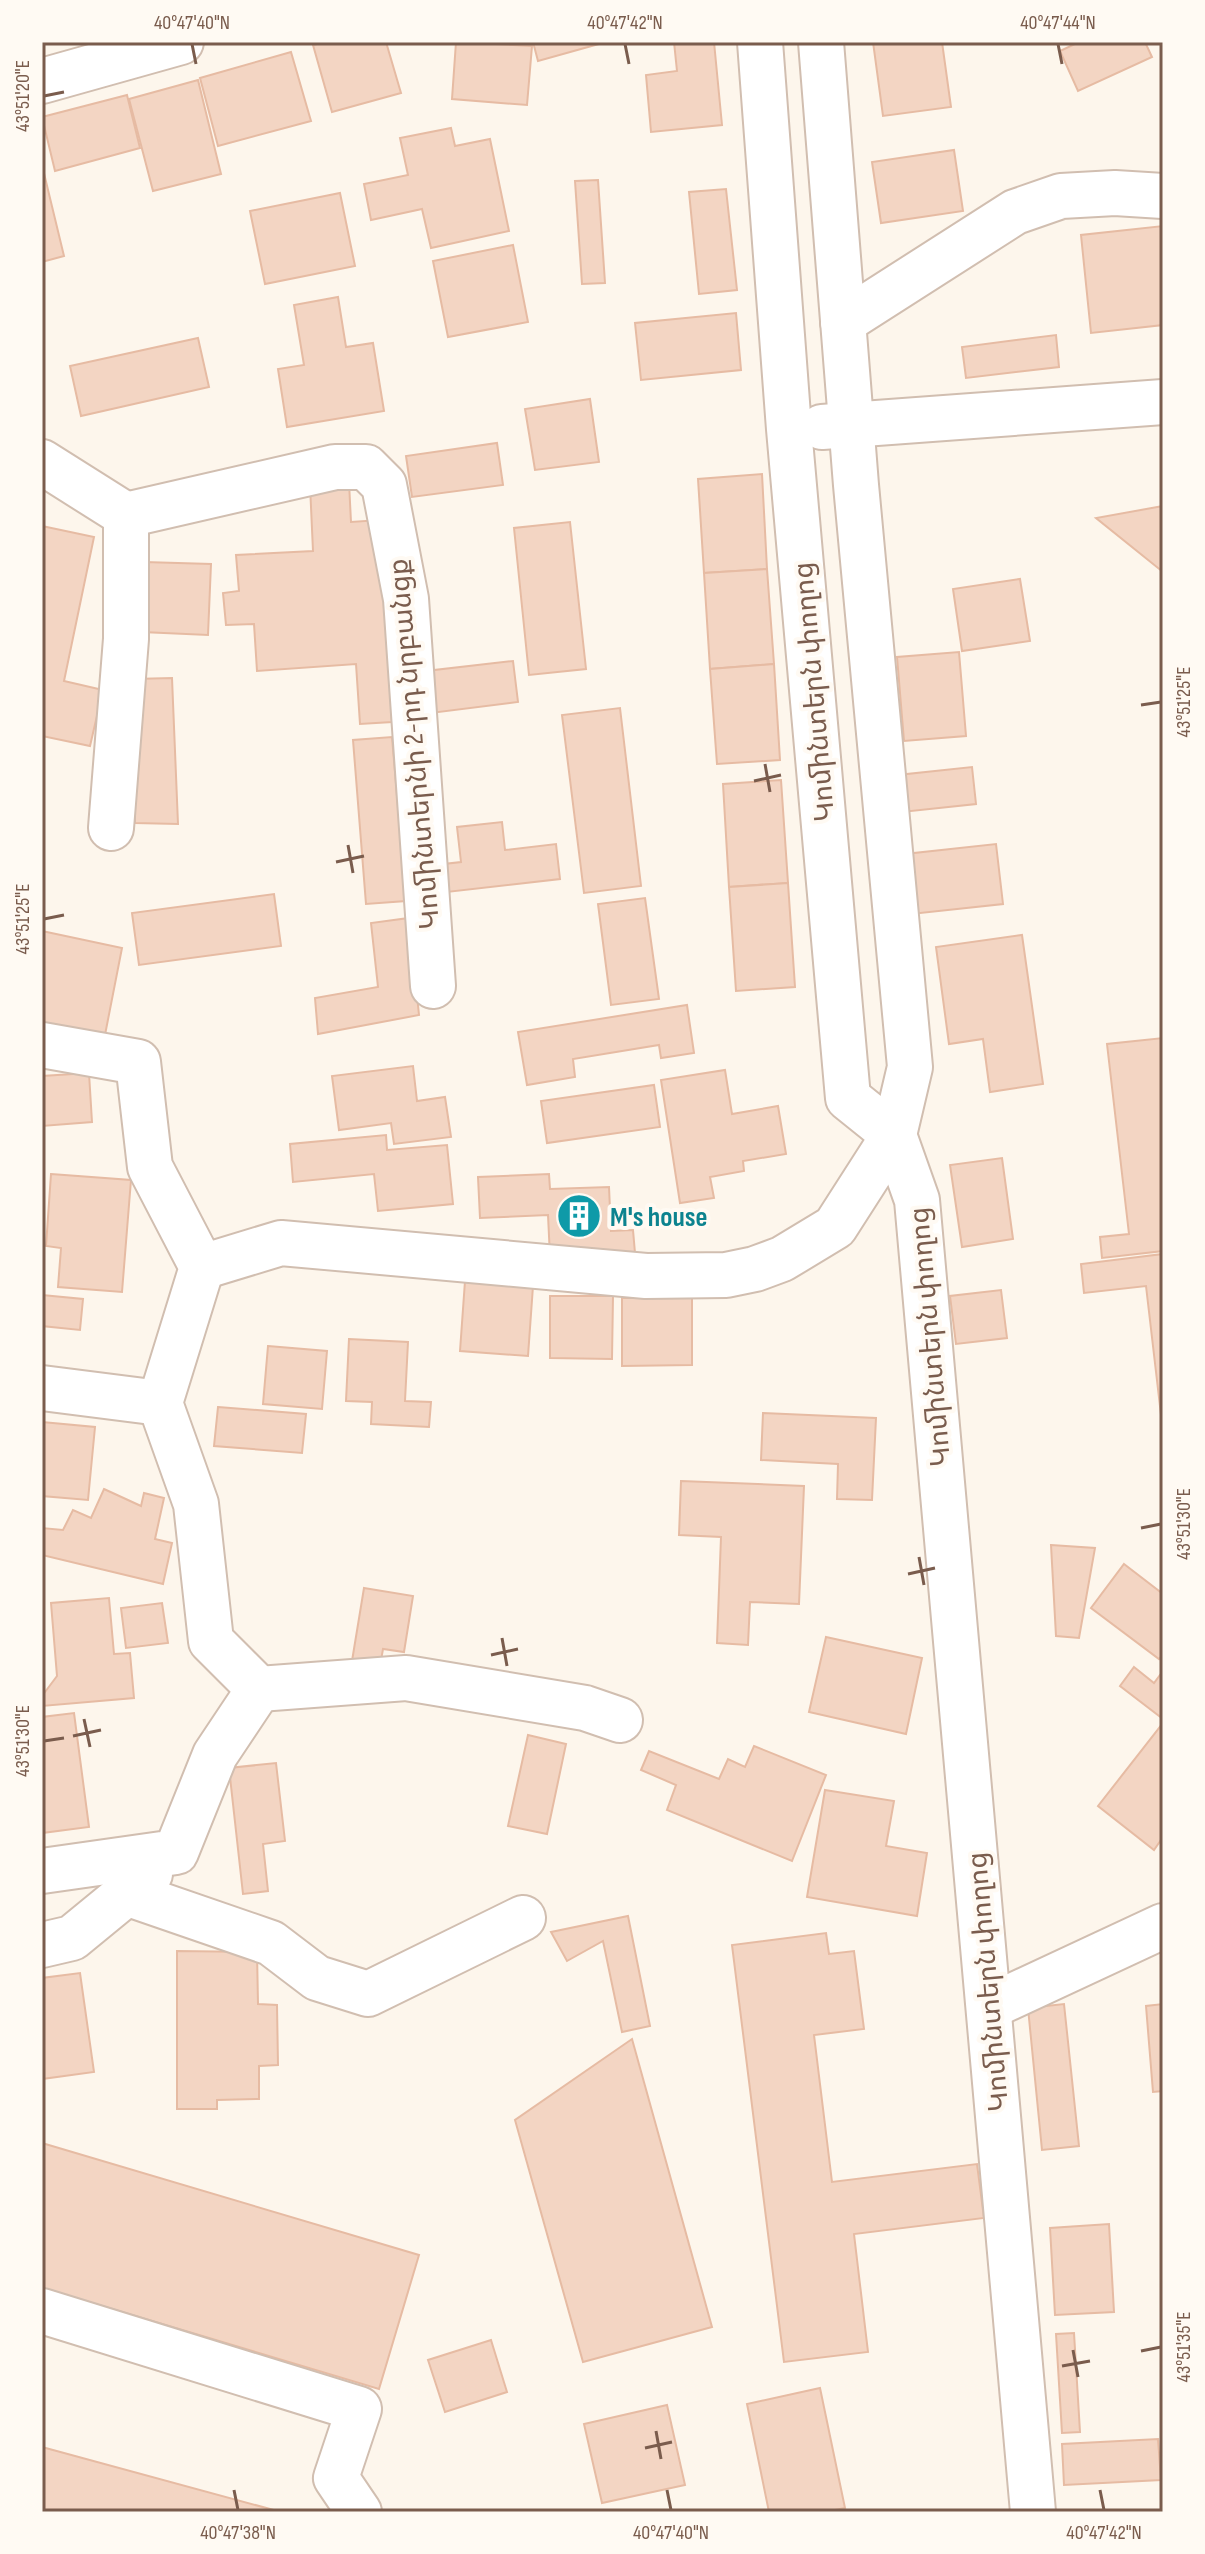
<svg xmlns="http://www.w3.org/2000/svg" width="1205" height="2554" font-family="'Sofia Sans Condensed','Noto Sans Armenian',sans-serif">
<style>
.building{fill:#f3d5c3;stroke:#e6bba3;stroke-width:2}
.lines{fill:none;stroke-linecap:round;stroke-linejoin:round}
.minor-casing{stroke:#d1beb0;stroke-width:48}
.minor{stroke:#fff;stroke-width:44}
.ticks{fill:none;stroke:#7a5c4d;stroke-width:3}
.labels{text-anchor:middle;stroke-width:8;stroke-linejoin:round;paint-order:stroke}
.street-label{font-size:28px;fill:#7a5c4d;stroke:#fffaf3}
.culture-label{font-size:28px;font-weight:bold;fill:#0d838f;stroke:#fffaf3;text-anchor:start}
.neatline{fill:none;stroke:#7a5c4d;stroke-width:3}
.ticks-label{font-size:20px;text-anchor:middle;fill:#7a5c4d}
</style>
<rect width="100%" height="100%" fill="#fdf6ec"/>
<g class="building">
<path d="M326 42H386L401 93 332 112 313 45Z"/>
<path d="M456 42 532 46 527 105 452 99Z"/>
<path d="M533 42H606L538 61Z"/>
<path d="M674 42H714L722 125 651 132 646 75 677 71Z"/>
<path d="M873 42H942L951 107 883 116Z"/>
<path d="M1079 42H1145L1152 57 1078 91 1060 51Z"/>
<path d="M291 52 311 121 218 146 200 78Z"/>
<path d="M198 80 221 174 153 191 129 99Z"/>
<path d="M127 95 140 148 55 171 42 117Z"/>
<path d="M451 128 455 146 490 139 509 231 431 248 422 209 371 220 364 184 408 175 400 138Z"/>
<path d="M954 150 963 211 881 223 872 162Z"/>
<path d="M42 165 64 256 42 262Z"/>
<path d="M598 180 605 283 582 284 575 181Z"/>
<path d="M726 189 737 290 699 294 689 192Z"/>
<path d="M340 193 355 266 265 284 250 211Z"/>
<path d="M1163 226V325L1091 333 1081 235Z"/>
<path d="M513 245 528 322 448 337 433 261Z"/>
<path d="M338 297 346 347 373 343 384 411 287 427 278 369 304 365 294 305Z"/>
<path d="M736 313 741 370 641 380 635 323Z"/>
<path d="M1056 335 1059 367 966 378 962 347Z"/>
<path d="M198 338 209 387 81 416 70 366Z"/>
<path d="M590 399 599 462 535 470 525 409Z"/>
<path d="M497 443 503 485 412 497 406 456Z"/>
<path d="M762 474 767 569 704 573 698 479Z"/>
<path d="M349 482 351 522 380 520 392 722 360 724 356 664 257 671 254 624 226 625 223 593 239 591 236 555 313 551 310 485Z"/>
<path d="M1163 506V572L1096 518Z"/>
<path d="M570 522 586 669 529 675 514 528Z"/>
<path d="M42 526 94 537 64 681 103 690 90 746 42 736Z"/>
<path d="M144 562 211 564 208 635 142 632Z"/>
<path d="M767 569 774 664 710 669 704 573Z"/>
<path d="M1020 579 1030 641 962 651 953 589Z"/>
<path d="M959 652 966 736 904 741 897 657Z"/>
<path d="M513 661 518 702 431 713 426 671Z"/>
<path d="M774 664 780 760 717 764 710 669Z"/>
<path d="M172 678 178 824 135 823 133 679Z"/>
<path d="M620 708 641 886 584 893 562 715Z"/>
<path d="M392 737 406 901 366 904 353 740Z"/>
<path d="M972 767 976 804 902 812 898 775Z"/>
<path d="M781 780 788 883 729 887 723 784Z"/>
<path d="M502 822 505 850 556 844 560 879 447 892 444 864 461 862 457 827Z"/>
<path d="M996 844 1003 904 902 915 896 855Z"/>
<path d="M788 883 795 987 736 991 729 887Z"/>
<path d="M274 894 281 946 139 965 132 913Z"/>
<path d="M645 898 659 999 611 1005 598 904Z"/>
<path d="M409 918 419 1015 318 1034 315 998 378 987 371 923Z"/>
<path d="M42 931 122 948 104 1040 42 1027Z"/>
<path d="M1022 935 1043 1084 990 1092 983 1039 949 1044 936 947Z"/>
<path d="M687 1005 694 1053 661 1058 659 1045 573 1059 575 1077 527 1085 518 1032Z"/>
<path d="M1163 1038V1251L1102 1258 1100 1237 1129 1234 1107 1044Z"/>
<path d="M413 1066 417 1101 445 1097 451 1137 394 1144 391 1123 339 1130 332 1076Z"/>
<path d="M725 1070 732 1114 778 1106 786 1154 743 1161 744 1171 710 1177 714 1198 680 1203 661 1080Z"/>
<path d="M89 1073 92 1122 42 1126V1076Z"/>
<path d="M654 1085 660 1127 547 1143 541 1101Z"/>
<path d="M386 1135 387 1150 447 1145 453 1204 378 1211 374 1174 293 1182 290 1144Z"/>
<path d="M1002 1158 1013 1239 962 1247 950 1165Z"/>
<path d="M51 1174 131 1180 122 1292 58 1287 61 1248 46 1246Z"/>
<path d="M549 1174 550 1189 609 1187 611 1231 633 1230 635 1253 550 1257 548 1215 480 1218 478 1177Z"/>
<path d="M1163 1254V1432L1146 1286 1084 1293 1081 1264Z"/>
<path d="M465 1281 533 1286 528 1356 460 1351Z"/>
<path d="M1001 1290 1007 1338 956 1344 950 1296Z"/>
<path d="M42 1295 83 1299 80 1330 42 1326Z"/>
<path d="M550 1296H613L612 1359 550 1358Z"/>
<path d="M622 1298H692V1365L622 1366Z"/>
<path d="M349 1339 408 1342 405 1401 431 1402 429 1427 371 1424 372 1402 346 1401Z"/>
<path d="M268 1346 327 1351 322 1409 263 1404Z"/>
<path d="M218 1407 306 1414 302 1453 214 1446Z"/>
<path d="M763 1413 876 1418 872 1500 837 1499 838 1464 761 1460Z"/>
<path d="M42 1422 95 1427 88 1500 42 1496Z"/>
<path d="M681 1481 804 1486 799 1604 750 1602 748 1645 717 1643 721 1537 679 1535Z"/>
<path d="M104 1489 141 1506 144 1493 164 1498 155 1539 172 1543 163 1584 42 1555V1528L63 1530 73 1510 91 1518Z"/>
<path d="M1051 1545 1095 1548 1079 1638 1056 1636Z"/>
<path d="M1124 1564 1163 1594V1654L1159 1659 1091 1608Z"/>
<path d="M364 1588 413 1596 404 1652 383 1649 380 1666 352 1661Z"/>
<path d="M109 1598 114 1654 130 1653 134 1698 42 1706V1696L57 1676 51 1603Z"/>
<path d="M162 1603 168 1643 126 1648 121 1608Z"/>
<path d="M826 1637 922 1658 906 1734 809 1712Z"/>
<path d="M1134 1667 1154 1683 1163 1671V1719L1120 1686Z"/>
<path d="M74 1713 89 1827 42 1833V1717Z"/>
<path d="M1163 1723V1837L1154 1850 1098 1806Z"/>
<path d="M528 1735 566 1744 547 1834 508 1826Z"/>
<path d="M754 1746 826 1775 792 1861 667 1810 676 1785 641 1770 649 1751 719 1779 728 1759 745 1767Z"/>
<path d="M276 1763 285 1841 263 1844 268 1891 243 1894 229 1768Z"/>
<path d="M825 1790 894 1801 886 1846 927 1853 917 1916 807 1897Z"/>
<path d="M628 1916 650 2026 622 2032 603 1941 567 1961 551 1932Z"/>
<path d="M826 1933 829 1954 854 1951 864 2029 814 2035 832 2182 977 2164 984 2218 854 2234 868 2352 784 2362 732 1945Z"/>
<path d="M177 1951 257 1952 258 2004 277 2005 278 2065 259 2066V2099L217 2100V2109H177Z"/>
<path d="M80 1973 94 2072 42 2079V1978Z"/>
<path d="M1064 2004 1079 2146 1042 2150 1028 2008Z"/>
<path d="M1163 2004V2091L1153 2092 1146 2006Z"/>
<path d="M632 2039 712 2327 583 2362 515 2120Z"/>
<path d="M42 2143 419 2255 379 2389 42 2288Z"/>
<path d="M1109 2224 1114 2312 1055 2315 1050 2228Z"/>
<path d="M1074 2333 1080 2432 1062 2433 1056 2334Z"/>
<path d="M491 2340 507 2392 445 2412 428 2360Z"/>
<path d="M820 2388 845 2508 825 2512H769L747 2404Z"/>
<path d="M667 2405 685 2485 602 2503 584 2424Z"/>
<path d="M1158 2439 1161 2480 1064 2485 1062 2444Z"/>
<path d="M42 2447 281 2512H42Z"/>
</g>
<g class="lines">
<g class="minor-casing">
<g id="minor">
<path d="M760 42 789 429 848 1098 894 1135 917 1200 1033 2512"/>
<path d="M42 81 181 42"/>
<path d="M843 322 1015 212 1061 196 1115 193 1163 196"/>
<path d="M822 427 1163 402"/>
<path d="M42 462 126 515"/>
<path d="M126 515 335 467H366L384 485 406 599 433 986"/>
<path d="M111 828 126 639V515"/>
<path d="M42 1045 138 1062 150 1167 202 1267 160 1403 196 1504 211 1641 259 1689 406 1678 585 1708 620 1720"/>
<path d="M202 1267 281 1243 646 1276 726 1275 755 1269 782 1259 835 1227 894 1135 910 1067 856 485 821 42"/>
<path d="M42 1388 160 1403"/>
<path d="M42 1871 176 1852 215 1755 259 1689"/>
<path d="M126 1893 271 1943 317 1978 368 1994 523 1918"/>
<path d="M42 1945 72 1938 150 1874"/>
<path d="M989 2007 1163 1926"/>
<path d="M42 2311 359 2409 336 2478 359 2512"/>
</g>
</g>
<use href="#minor" class="minor"/>
</g>
<path class="ticks" d="M192 44 196 64M625 44 629 64M1058 44 1062 64M44 96 64 92M1141 705 1161 702M765 764 770 792M754 781 781 775M348 845 353 873M336 862 364 856M44 919 64 915M1141 1528 1161 1524M919 1557 924 1585M908 1574 935 1568M502 1638 507 1666M491 1655 518 1649M84 1719 90 1747M73 1736 101 1730M44 1741 64 1738M1073 2350 1078 2377M1141 2351 1161 2347M1062 2366 1090 2361M656 2431 661 2459M645 2448 672 2442M234 2490 238 2510M667 2490 671 2510M1100 2490 1104 2510"/>
<defs>
<g id="building-disc" transform="scale(2.3)"><circle r="9.5" fill="#0f9aa8" stroke="#fffaf3"/><path d="M-4-6H4V6H1V3H-1V6H-4ZM-2.5-4.3h1.7v1.8h-1.7ZM.8-4.3h1.7v1.8H.8ZM-2.5-1h1.7V.8h-1.7ZM.8-1h1.7V.8H.8Z" fill="#fff"/></g>
</defs>
<g fill-rule="evenodd">
<use href="#building-disc" x="579" y="1216"/>
</g>
<g class="labels">
<g class="street-label">
<text transform="translate(813 692) rotate(-95)" y="10">Կոմինտերն փողոց</text>
<text transform="translate(413 744) rotate(-95)" y="10">Կոմինտերնի 2-րդ նրբանցք</text>
<text transform="translate(929 1337) rotate(-95)" y="10">Կոմինտերն փողոց</text>
<text transform="translate(987 1982) rotate(-95)" y="10">Կոմինտերն փողոց</text>
</g>
<g class="culture-label">
<text x="610" y="1226">M's house</text>
</g>
</g>
<rect width="1205" height="2554" fill="none" stroke="#fffaf3" stroke-width="88"/>
<rect x="44" y="44" width="1117" height="2466" class="neatline"/>
<g class="ticks-label">
<text x="192" y="29">40°47'40"N</text>
<text x="625" y="29">40°47'42"N</text>
<text x="1058" y="29">40°47'44"N</text>
<text transform="translate(22 96) rotate(-90)" y="7">43°51'20"E</text>
<text transform="translate(1183 702) rotate(-90)" y="7">43°51'25"E</text>
<text transform="translate(22 919) rotate(-90)" y="7">43°51'25"E</text>
<text transform="translate(1183 1524) rotate(-90)" y="7">43°51'30"E</text>
<text transform="translate(22 1741) rotate(-90)" y="7">43°51'30"E</text>
<text transform="translate(1183 2347) rotate(-90)" y="7">43°51'35"E</text>
<text x="238" y="2539">40°47'38"N</text>
<text x="671" y="2539">40°47'40"N</text>
<text x="1104" y="2539">40°47'42"N</text>
</g>
</svg>
